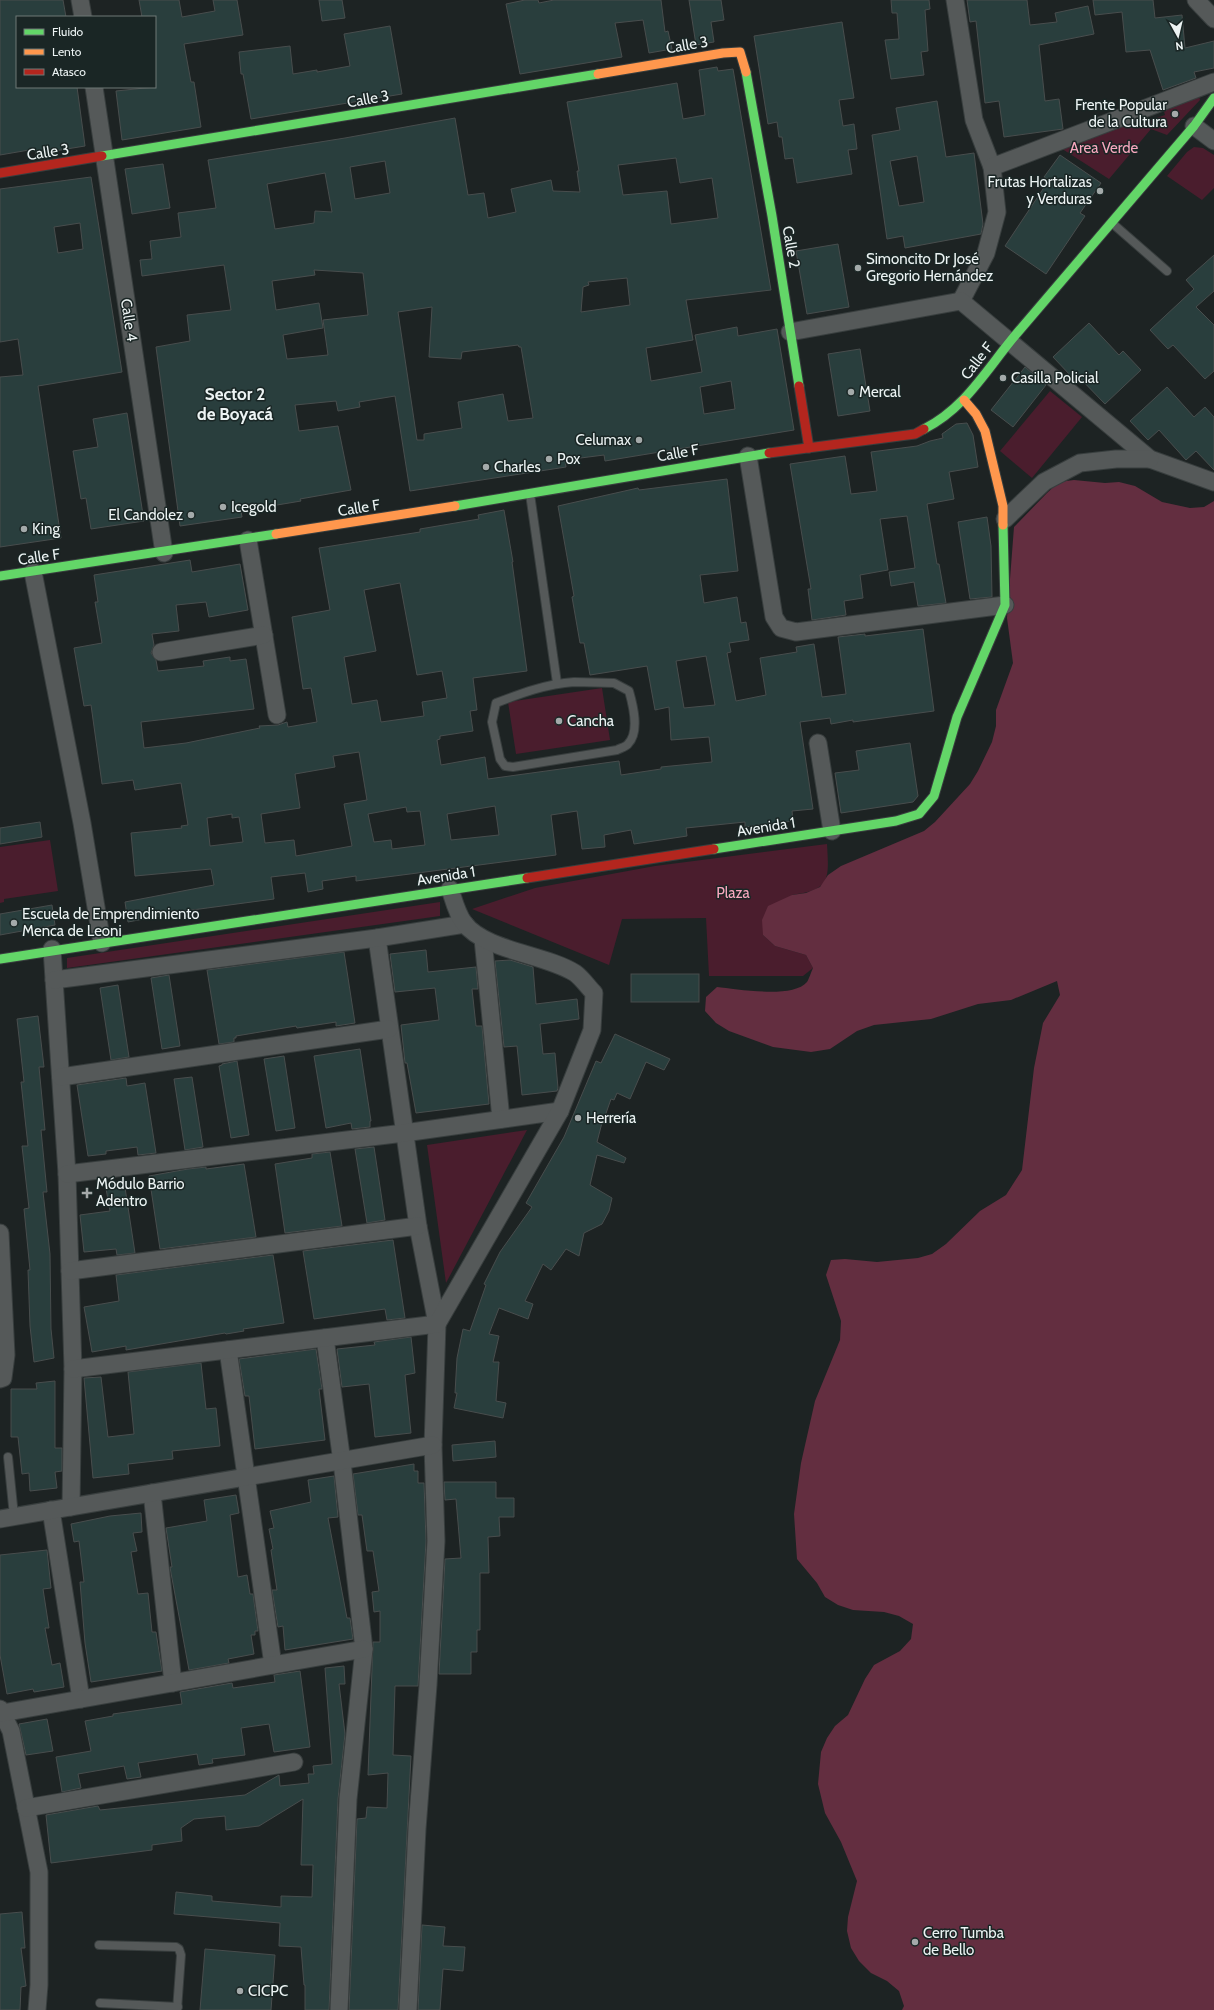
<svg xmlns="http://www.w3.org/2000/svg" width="1214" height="2010" font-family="Cabin,sans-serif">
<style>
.green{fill:#4a1d2d}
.forest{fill:#632e40}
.building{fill:#293e3d;stroke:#484d4d;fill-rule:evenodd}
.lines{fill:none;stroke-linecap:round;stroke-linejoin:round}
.lane-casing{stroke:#383e3e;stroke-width:10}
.street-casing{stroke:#383e3e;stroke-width:19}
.fast-casing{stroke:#383e3e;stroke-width:11}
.slow-casing{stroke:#383e3e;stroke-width:11}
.jam-casing{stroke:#383e3e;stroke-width:11}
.lane{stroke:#555959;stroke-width:8}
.street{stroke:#555959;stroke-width:17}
.fast{stroke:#63d668;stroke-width:9}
.slow{stroke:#ff974d;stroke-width:9}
.jam{stroke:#b3261e;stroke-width:9}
.poi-dot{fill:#a4aaaa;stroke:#1a2625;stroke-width:1.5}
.labels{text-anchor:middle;stroke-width:3;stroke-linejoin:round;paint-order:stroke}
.street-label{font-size:15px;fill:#ecf3f3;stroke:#1a2625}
.poi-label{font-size:15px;fill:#ecf3f3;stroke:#1a2625;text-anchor:start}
.park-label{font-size:15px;fill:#f7a7be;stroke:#1a2625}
.quarter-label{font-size:17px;font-weight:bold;fill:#ecf3f3;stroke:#1a2625}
</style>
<rect width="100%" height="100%" fill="#1d2323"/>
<g class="green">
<path d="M1198 92 1200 100 1167 135 1151 129 1109 179 1053 143 1125 115 1130 127 1165 115 1161 101Z"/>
<path d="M1194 147 1203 148 1214 155V188L1202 200 1167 176 1187 152Z"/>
<path d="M1050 391 1082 417 1032 478 1000 451Z"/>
<path d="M602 688 610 740 516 754 508 702Z"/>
<path d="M50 840 58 891 4 899V902L0 903V847Z"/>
<path d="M827 844C829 879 831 890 792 895L763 935 775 946 806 955 813 968 803 976H709L706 918 622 919 609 965 472 909 535 888 655 866Z"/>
<path d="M440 902V916L67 968V958Z"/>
<path d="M527 1130 446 1283 427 1145Z"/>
</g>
<path class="forest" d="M1074 480 1105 483 1119 482 1135 486 1162 502 1190 508 1204 507 1214 501V2010H902L904 2006 899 1991 887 1981 871 1973 859 1961 851 1948 847 1931 848 1917 857 1881 841 1842 825 1813 818 1784 821 1752 827 1738 835 1726 848 1715 865 1679 874 1665 900 1651 911 1639 913 1624 899 1616 884 1612 853 1610 838 1605 825 1597 817 1583 797 1559 794 1514 801 1463 815 1401 840 1340 841 1321 826 1275 831 1260 845 1259 877 1262 918 1258 932 1254 946 1244 980 1211 1006 1195 1022 1170 1034 1068 1043 1023 1060 995 1057 981 1011 1000 978 1004 931 1019 874 1025 857 1031 830 1049 811 1052 773 1047 729 1031 716 1023 705 1011 706 997 717 987C737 989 793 999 807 982 809 979 811 972 813 968L806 955 775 946 763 935 762 920 768 906 792 895 806 893 820 887 828 875 841 866 924 831 935 822 970 784 978 771 992 742 996 726V710L1013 663 1007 618 1014 527 1047 493 1059 482Z"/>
<g class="building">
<path d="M0 0H63L66 17H17V87H77L85 146 36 154 35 149 0 155Z"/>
<path d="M139 0H179L182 17 215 11 213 0H237L243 35 184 44 191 82H194L201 127 122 140 116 91 155 87V17H142Z"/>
<path d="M319 0H342L345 18 322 21Z"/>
<path d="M525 0H538L539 3 554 0H661L665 32 668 31 672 49 649 53 643 20 615 23 622 57 520 74 506 4Z"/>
<path d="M689 0H721L724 20 711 22 714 42 696 45Z"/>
<path d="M891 0H929L930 9 925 10 928 51 921 52 924 75 891 79 885 40 899 39 897 13H892Z"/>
<path d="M967 0H1027L1030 25 1057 22 1055 13 1088 6 1094 34 1039 45 1045 101 1059 99 1063 129 1004 137 999 101 985 103 976 21 970 22Z"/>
<path d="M1093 0H1153L1155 18 1182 15 1185 48 1214 41V68L1194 72 1196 78 1163 90 1150 50 1126 52 1122 12 1095 15Z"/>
<path d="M842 22 854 98 839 100 843 126 854 124 857 149 848 150 852 174 797 183 793 158 785 159 782 137H779L777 122 768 124 754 36Z"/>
<path d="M390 26 402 94 251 119 243 74H241L239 52 290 46 293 74 317 70V72L350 66 344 34Z"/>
<path d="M717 67 718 71 733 69 771 290 686 300 693 340 646 348 651 381 702 372 695 335 737 327 738 336 777 329 794 430 605 461 604 455 565 460 566 467 410 491 395 396 359 402 360 407 338 411 336 401 295 405 299 431 338 426 351 490 300 499 301 501 241 511 242 517 180 526 156 347 190 341 187 315 231 310 224 265 142 276 140 260 152 259 150 241 181 237 178 213 216 208 208 160 345 138 455 118 468 195 484 193 488 218 516 212 511 189 551 180 553 191 580 192 577 171H579L567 102 677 83 683 119 705 115 699 70ZM676 158 680 183 712 178 718 218 671 224 667 191 623 195 618 165ZM385 161 390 193 355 199 350 167ZM325 173 332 212 315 211 314 223 275 229 267 184ZM314 270 363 273 368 315 323 320 328 355 287 359 283 335 323 328 319 303 276 310 272 281 315 275ZM627 278 630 305 581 312 583 287 589 285 588 282ZM432 307 429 357 461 359 462 352 518 345 519 347H521L533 418 508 421 503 394 458 402 462 428 424 434V440H417L398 312ZM731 381 735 409 704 414 700 387Z"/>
<path d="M937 101 946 157 974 153 983 224 981 234 905 248 903 236 887 239 872 135 900 130 896 108ZM917 156 924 202 899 206 890 161Z"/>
<path d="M1060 155 1101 183 1080 213 1085 216 1046 274 1005 246 1049 180 1044 177Z"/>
<path d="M163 164 170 208 132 214 125 169Z"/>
<path d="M91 177 122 372 38 386 61 538 0 547V377L23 375 18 339 0 342V189ZM80 223 83 249 58 253 54 227Z"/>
<path d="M838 244 849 307 807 314 796 251Z"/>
<path d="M1214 255V291L1196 307 1214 325V371L1205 379 1173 345 1168 349 1150 330 1194 289 1186 280Z"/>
<path d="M1089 323 1119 355 1123 351 1141 370 1105 404 1075 373 1071 376 1053 357Z"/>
<path d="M860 349 870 411 838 416 828 354Z"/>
<path d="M1025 367 1046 385 1013 427 991 410Z"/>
<path d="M1167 387 1194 417 1205 407 1214 417V470L1196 451 1186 460 1159 430 1148 440 1130 421Z"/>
<path d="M127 413 144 521 91 529 86 498 81 499 73 451 98 447 93 419Z"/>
<path d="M967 423 973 435 978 467 949 472 954 499 927 504 937 564H939L946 603 918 606 914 582 891 586 889 572 915 568 907 516 880 519 888 570 860 575 863 598 844 601 846 615 812 620 808 589H811L790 464 845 456 851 494 877 491 871 452 917 446 930 441 943 438 942 434 956 424Z"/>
<path d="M727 479 738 571 700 575 704 603 737 597 741 623 746 622 749 640 729 643 731 652 727 653 736 701 766 695 760 658 797 652 796 647 814 644 822 697 846 694 838 637 865 634V636L923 629 934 711 853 722V720L831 724 830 718 800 722 813 809 792 811 793 821 745 827V822L686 828 687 836 634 844 631 830 604 835 605 847 582 849 577 811 551 815 556 855 356 881V876L322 881 323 889 308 892 305 873 271 877 274 899 170 913V914L128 922 125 902 214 885 211 869 135 876 131 833 182 828 181 826 188 825 181 783 135 790 133 780 102 784 91 705 84 706 74 648 102 643 95 602H98L94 575 190 560 192 572 240 564 248 610 209 617 206 602 176 605 179 631 152 634 154 645 151 653 156 660 158 671 204 666 203 661 230 657V661L246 659 254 709 141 722 144 748 186 743 260 728 259 726 278 725 287 722 288 727 317 722 311 688 303 689 292 617 330 610 319 548 420 532V529L479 519 478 515 504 510 513 562H512L527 671 473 678 477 710 470 711 473 731 440 736V739L437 740 441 765 485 757 488 779 619 761 621 775 661 769V767L712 762 709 737 671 740 669 707 655 710 647 666 590 675 584 643H580L572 597 574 596 558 506 638 488 639 490ZM400 583 417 675 442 671 447 698 422 702 424 716 381 722 377 700 352 704 344 657 376 651 364 590ZM706 656 715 705 684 708 676 661ZM359 752 367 800 344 804 352 846 296 856 294 840 265 843 261 814 300 808 295 774 335 767 333 756ZM495 806 499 835 451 840 447 814ZM406 807 407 812 420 811 425 845 392 849 391 840 374 842 368 814ZM232 814V818L239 817 243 842 210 846 207 818Z"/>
<path d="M987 517 991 546 992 597 970 599 958 522Z"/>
<path d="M910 743 918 796 913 802 841 813 835 773 859 770 856 751Z"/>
<path d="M40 822 42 837 0 844V828Z"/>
<path d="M52 905 55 925 0 935V914Z"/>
<path d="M426 950 428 972 476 967 478 989H472L476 1026H482L489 1104 416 1113 407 1063H405L401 1025 439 1020 435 988 395 992 390 954Z"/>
<path d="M344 952 355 1023 336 1026V1022L297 1028 296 1026 236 1036V1038H234V1042L219 1044 207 970Z"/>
<path d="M510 960 533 967 536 1004 577 999 579 1019 540 1024 543 1054 555 1053 558 1088 557 1091 522 1095 517 1046 504 1047 495 961Z"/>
<rect x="631" y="974" width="68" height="28"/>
<path d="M169 975 180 1046 162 1049 151 978Z"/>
<path d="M118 985 129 1057 111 1060 100 988Z"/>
<path d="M38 1016 44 1067H39L45 1130H41L47 1192H43L50 1254 51 1329 54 1358 34 1362 30 1326 28 1270H30L24 1209 29 1208 22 1146H28L21 1082H24L17 1019Z"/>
<path d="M615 1034 670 1059 664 1070 646 1062 630 1099 617 1093 614 1100 611 1099 604 1119H603L597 1142 626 1158 624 1163 597 1155 590 1185 612 1198 609 1211 602 1224 584 1233 579 1256 566 1249 551 1270 543 1264 525 1301 533 1304 528 1319 499 1308 489 1334 499 1336 493 1362H499L496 1401 506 1403 503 1418 454 1408 457 1393H455L457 1358 463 1329 470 1331 486 1285 484 1284 500 1252 532 1207 526 1203 564 1137 596 1061 601 1063Z"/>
<path d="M360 1049 371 1121H370V1127L352 1129 351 1123 326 1128 314 1056Z"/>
<path d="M284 1056 295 1128 276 1131 264 1059Z"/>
<path d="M237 1061 249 1135 231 1138 219 1066 222 1065V1064Z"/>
<path d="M192 1077 203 1147 185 1150 174 1079Z"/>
<path d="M126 1078 127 1086 145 1083 156 1153 138 1155 137 1147 106 1151V1154L88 1156 77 1085Z"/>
<path d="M374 1147 385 1220 367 1223 355 1149Z"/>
<path d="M330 1152 342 1226 285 1233 275 1164 312 1158V1154Z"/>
<path d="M244 1164 256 1237 160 1249 149 1176 188 1169 206 1167V1169Z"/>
<path d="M124 1181 135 1253 117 1255 116 1249 84 1252 80 1215 110 1211 105 1183Z"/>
<path d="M393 1240 405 1318 387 1320 385 1309 314 1319 303 1251Z"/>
<path d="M273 1255 284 1323 243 1329 244 1331 226 1334 225 1333 126 1350V1346L92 1352 84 1307 119 1301 116 1275Z"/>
<path d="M411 1337 415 1373 405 1375 411 1433 375 1437 369 1384 342 1387 337 1349 375 1345 374 1342Z"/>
<path d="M316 1349 322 1389H319L325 1440 255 1449 249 1396H245L239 1359Z"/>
<path d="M201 1363 206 1409 216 1408 220 1446 172 1451 173 1459 128 1464 129 1474 93 1478 84 1378 101 1377 108 1437 134 1434 128 1372Z"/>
<path d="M55 1381V1448H62V1471L55 1472 57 1488 30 1491 29 1473 22 1474 18 1437H11V1389H37L36 1383Z"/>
<path d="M495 1441 496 1457 453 1461 452 1445Z"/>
<path d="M414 1464V1471H418V1483H424L426 1541 418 1686H395L393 1755 411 1756 398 2010H349L357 1819 366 1818 367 1807 387 1808 388 1773 368 1775 373 1642H380V1611L374 1612 372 1592 379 1591 373 1551H367L362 1515H358L353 1474Z"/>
<path d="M334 1476 338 1517 328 1518 347 1618H350L353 1639 285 1650 283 1626 278 1627 272 1590H277L271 1550 273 1549 269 1529 274 1528 270 1511 311 1502 308 1480Z"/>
<path d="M444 1482H496V1498H514V1517H499L500 1536 488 1537 489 1573H480V1630H477V1652H471V1674H439L445 1559 461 1558 456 1499 445 1500Z"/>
<path d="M236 1495 239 1513 230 1515 238 1577 247 1575 250 1594H253L258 1631H255V1635H251L254 1654 228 1659 229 1663 189 1670 171 1573 170 1567H172L166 1528 207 1521 204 1500Z"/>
<path d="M141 1513 142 1532 133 1533 137 1551 131 1552 138 1594 148 1593 152 1632H156L162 1671 91 1682 85 1643 80 1582H84L79 1541 74 1542 71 1524 110 1516Z"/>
<path d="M47 1550 51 1588 43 1589 49 1628H45L52 1665 60 1663 64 1687 34 1692 33 1689 7 1694 0 1655V1555Z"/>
<path d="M344 1666 345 1684H339L345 1734 338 1799 329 2010H305V1985H304L301 1947 279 1946 280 1923 174 1914 176 1892 212 1896V1901L281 1907V1896L312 1897 313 1865H301L303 1799 259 1826 226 1830 225 1816 194 1819 181 1828 182 1841 152 1845V1850L51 1863 46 1815 98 1806 100 1810 245 1795 279 1775 280 1786 309 1783 308 1774H314L313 1766 332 1764 325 1668Z"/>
<path d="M300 1671 310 1747 274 1752 269 1724 241 1728 245 1755 212 1759 213 1763 199 1765 197 1754 138 1763 141 1777 127 1779 124 1766 78 1774 81 1788 62 1792 56 1757 91 1751 85 1721 113 1716V1714L182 1704 180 1692 232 1683 233 1688 275 1682 274 1675Z"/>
<path d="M47 1719 53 1751 26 1755 19 1724Z"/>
<path d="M22 1912 25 1948H21L26 1986 21 1987 20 2010H0V1914Z"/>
<path d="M422 1925 445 1927 443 1946 465 1947 463 1971 443 1969 440 2010H418Z"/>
<path d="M205 1949 275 1955 271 2010H200Z"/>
</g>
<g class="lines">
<g class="lane-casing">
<g id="lane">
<path d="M1112 223 1167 271"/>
<path d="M530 494 557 683"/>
<path d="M574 682 614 683 629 691C633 705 640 732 628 744 626 747 620 748 617 750L513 767 505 766 500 759 492 722 496 703C522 693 546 684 574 682Z"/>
<path d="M8 1457 14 1516"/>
<path d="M99 1945 176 1947 179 1949 181 1955 177 2010"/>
<path d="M100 2003 178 2007"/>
</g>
</g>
<g class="street-casing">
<g id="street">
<path d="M80 0 83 17"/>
<path d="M955 0 974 120 992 167 997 212 986 253 961 301"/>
<path d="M1196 0 1214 19"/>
<path d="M94 87 164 553"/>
<path d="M1194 126 1214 141"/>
<path d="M992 167 1214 82"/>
<path d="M790 332 961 301 1150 459 1214 482"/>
<path d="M748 456 774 617 781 628 796 632 1005 605"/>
<path d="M1005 519 1044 482 1080 463 1116 459H1150"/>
<path d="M248 540 277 715"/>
<path d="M33 572 82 823 102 943"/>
<path d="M161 652 264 635"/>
<path d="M818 743 832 831"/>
<path d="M377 938 418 1226 437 1324 433 1445 436 1541 428 1685 417 1829 408 2010"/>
<path d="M483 939 501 1119"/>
<path d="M52 949 67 1174 73 1369 71 1507"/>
<path d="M54 980 377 938 465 924"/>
<path d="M61 1077 389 1029"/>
<path d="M67 1174 404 1133 560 1111"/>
<path d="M0 1233 6 1355 3 1378 0 1379"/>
<path d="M70 1271 418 1226"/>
<path d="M325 1338 342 1462 364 1649 348 1799 339 2010"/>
<path d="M228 1350 273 1665"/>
<path d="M73 1369 437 1324 560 1111 592 1030 594 993C588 987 582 978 575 973 545 954 485 951 464 923 457 914 454 901 450 889"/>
<path d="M152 1493 173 1683"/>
<path d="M51 1510 81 1699"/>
<path d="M0 1519 433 1445"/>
<path d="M0 1709 11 1731 39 1872V1985L37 2010"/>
<path d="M2 1713 364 1649"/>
<path d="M26 1808 294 1762"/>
</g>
</g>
<g class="fast-casing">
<g id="fast">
<path d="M746 72 772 216 799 386"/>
<path d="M102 156 598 74"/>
<path d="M924 429C967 407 987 368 1018 332 1077 263 1135 195 1194 126L1214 98"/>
<path d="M455 506 769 453"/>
<path d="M0 576 276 534"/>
<path d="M714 849 896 821 919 814 934 796 957 717 1005 605 1003 525"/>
<path d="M0 959 527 878"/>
</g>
</g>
<g class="slow-casing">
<g id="slow">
<path d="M598 74 723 53 740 52 746 72"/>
<path d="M964 400 976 414 985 431 1003 506V525"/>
<path d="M276 534 455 506"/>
</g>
</g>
<g class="jam-casing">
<g id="jam">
<path d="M0 173 102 156"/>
<path d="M799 386 809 448"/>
<path d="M769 453 915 434 924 429"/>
<path d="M527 878 714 849"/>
</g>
</g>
<use href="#lane" class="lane"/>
<use href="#street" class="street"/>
<use href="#fast" class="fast"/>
<use href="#slow" class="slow"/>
<use href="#jam" class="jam"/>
</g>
<g class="poi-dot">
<circle cx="1175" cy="114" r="4"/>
<circle cx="1100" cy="191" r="4"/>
<circle cx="858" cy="268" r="4"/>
<circle cx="1003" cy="378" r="4"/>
<circle cx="851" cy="392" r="4"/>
<circle cx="639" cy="440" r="4"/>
<circle cx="549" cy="459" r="4"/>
<circle cx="486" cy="467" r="4"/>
<circle cx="223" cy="507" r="4"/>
<circle cx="191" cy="515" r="4"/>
<circle cx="24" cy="529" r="4"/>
<circle cx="559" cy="721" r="4"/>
<circle cx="14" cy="923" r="4"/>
<circle cx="578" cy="1118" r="4"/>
<path d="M85 1187h4v4h4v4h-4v4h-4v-4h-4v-4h4z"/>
<circle cx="915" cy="1942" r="4"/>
<circle cx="240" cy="1991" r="4"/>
</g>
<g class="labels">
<g class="street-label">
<text transform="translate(687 45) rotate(-10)" y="5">Calle 3</text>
<text transform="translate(368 99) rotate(-10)" y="5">Calle 3</text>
<text transform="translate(48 152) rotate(-9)" y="5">Calle 3</text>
<text transform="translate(791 247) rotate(80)" y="5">Calle 2</text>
<text transform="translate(129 320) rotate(81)" y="5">Calle 4</text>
<text transform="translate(977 361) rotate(-52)" y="5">Calle F</text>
<text transform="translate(678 453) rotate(-10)" y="5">Calle F</text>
<text transform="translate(359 508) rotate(-9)" y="5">Calle F</text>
<text transform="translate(39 557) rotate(-8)" y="5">Calle F</text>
<text transform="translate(766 827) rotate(-9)" y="5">Avenida 1</text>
<text transform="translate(446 876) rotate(-9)" y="5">Avenida 1</text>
</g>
<g class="poi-label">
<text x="1167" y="110" text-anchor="end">Frente Popular<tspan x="1167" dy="17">de la Cultura</tspan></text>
<text x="1092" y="187" text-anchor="end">Frutas Hortalizas<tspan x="1092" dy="17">y Verduras</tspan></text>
<text x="866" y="264">Simoncito Dr José<tspan x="866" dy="17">Gregorio Hernández</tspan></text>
<text x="1011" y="383">Casilla Policial</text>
<text x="859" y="397">Mercal</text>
<text x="631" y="445" text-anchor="end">Celumax</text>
<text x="557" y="464">Pox</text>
<text x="494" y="472">Charles</text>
<text x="231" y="512">Icegold</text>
<text x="183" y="520" text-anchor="end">El Candolez</text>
<text x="32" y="534">King</text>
<text x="567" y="726">Cancha</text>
<text x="22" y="919">Escuela de Emprendimiento<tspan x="22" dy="17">Menca de Leoni</tspan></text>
<text x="586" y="1123">Herrería</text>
<text x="96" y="1189">Módulo Barrio<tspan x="96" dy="17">Adentro</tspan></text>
<text x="923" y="1938">Cerro Tumba<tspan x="923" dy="17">de Bello</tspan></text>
<text x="248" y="1996">CICPC</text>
</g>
<g class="park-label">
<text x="1104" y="153">Area Verde</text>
<text x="733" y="898">Plaza</text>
</g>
<g class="quarter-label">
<text x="235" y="400">Sector 2<tspan x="235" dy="20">de Boyacá</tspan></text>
</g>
</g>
<rect x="16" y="16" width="140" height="72" fill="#1a2625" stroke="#6e7877"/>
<rect x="24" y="29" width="20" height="6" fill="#63d668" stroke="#6e7877"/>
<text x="52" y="36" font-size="12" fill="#ecf3f3">Fluido</text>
<rect x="24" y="49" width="20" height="6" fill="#ff974d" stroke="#6e7877"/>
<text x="52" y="56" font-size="12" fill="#ecf3f3">Lento</text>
<rect x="24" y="69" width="20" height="6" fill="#b3261e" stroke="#6e7877"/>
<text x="52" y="76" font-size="12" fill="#ecf3f3">Atasco</text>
<g transform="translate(1178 36) rotate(172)" stroke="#1a2625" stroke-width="3" paint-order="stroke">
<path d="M0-3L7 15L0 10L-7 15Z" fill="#ecf3f3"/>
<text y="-6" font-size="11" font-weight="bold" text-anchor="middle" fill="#ecf3f3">N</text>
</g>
</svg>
